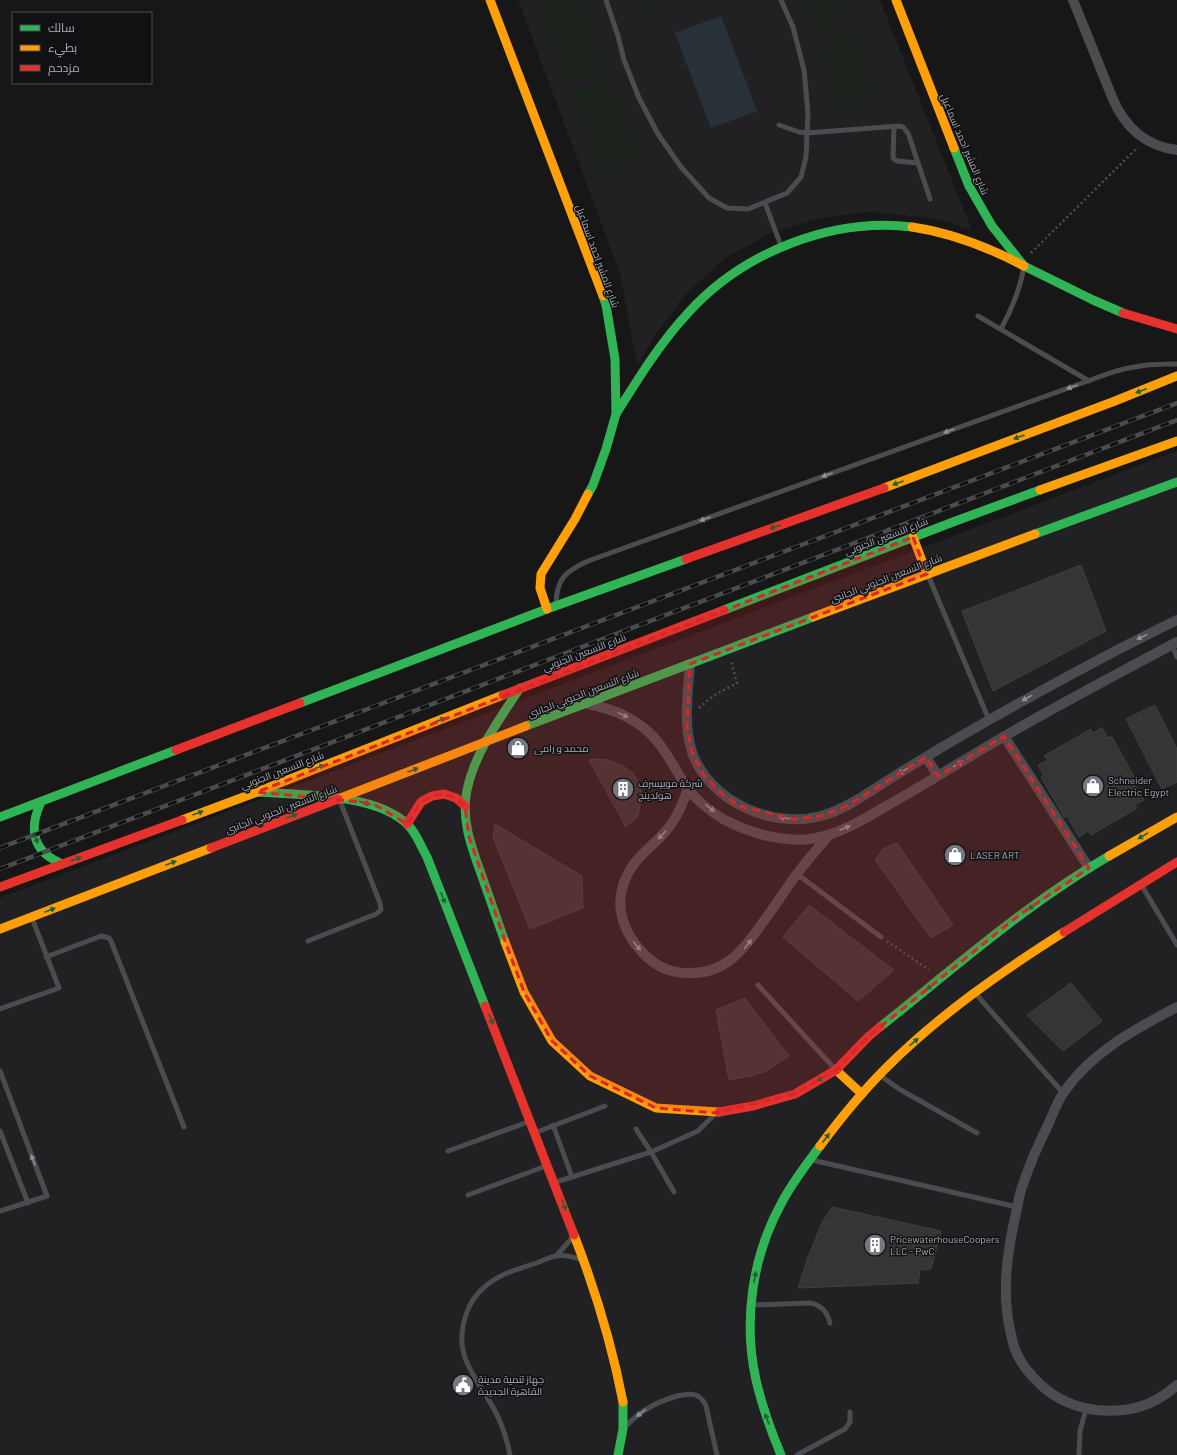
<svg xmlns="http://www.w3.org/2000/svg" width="1177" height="1455" font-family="Barlow,Cairo,sans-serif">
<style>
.built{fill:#212123}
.green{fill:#1d241e}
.water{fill:#2a3239}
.building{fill:#353536;stroke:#3f4043}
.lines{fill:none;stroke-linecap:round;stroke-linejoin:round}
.path{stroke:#4d4e52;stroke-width:2.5;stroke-dasharray:2 3;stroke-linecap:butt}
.lane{stroke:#4b4c50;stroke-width:5}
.street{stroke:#4b4c50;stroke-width:10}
.fast{stroke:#30b455;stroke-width:9}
.slow{stroke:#ff9f0a;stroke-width:9}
.jam{stroke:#e5322d;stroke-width:9}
.rail-casing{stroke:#4b4c4f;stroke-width:4.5}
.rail{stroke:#111113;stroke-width:3;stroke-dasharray:9;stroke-linecap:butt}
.oneway{fill:#8c9099}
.oneway2{fill:#206234}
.marked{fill:#d62828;fill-opacity:0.2;stroke:#d62828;stroke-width:3;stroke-dasharray:8 5;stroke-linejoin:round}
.labels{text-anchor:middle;stroke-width:3;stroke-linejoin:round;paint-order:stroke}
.street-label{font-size:10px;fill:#a8adb8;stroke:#111113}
.poi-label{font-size:10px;fill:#a8adb8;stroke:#111113;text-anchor:start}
</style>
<rect width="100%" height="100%" fill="#171717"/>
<g class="built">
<path d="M518 0H880L972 230 934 218 868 212 822 218 773 232 725 258 687 293 658 331 637 365 620 273Z"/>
<path d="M1177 451V1455H0V898Z"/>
</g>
<g class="green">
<path d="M544 0H580L607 71 568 85 537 3Z"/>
<path d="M638 0H681L644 14Z"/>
<path d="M801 0H840L847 20 813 33Z"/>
<path d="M851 30 876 98 842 111 817 42Z"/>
<path d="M610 78 641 161 603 175 571 93Z"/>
</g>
<path class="water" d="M721 16 757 111 711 128 675 33Z"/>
<g class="building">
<path d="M1081 565 1106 631 993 691 962 611 1010 593Z"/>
<path d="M1155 705 1177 749V782L1162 789 1126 719Z"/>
<path d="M1102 728 1108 738 1112 737 1135 778 1132 780 1144 800 1135 805 1137 808 1091 835 1088 831 1079 837 1067 816 1064 817 1041 777 1044 775 1038 765 1048 760 1044 756 1091 729 1093 733Z"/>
<path d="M597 759 608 760 623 766 633 773 639 783 642 795 638 816 626 827 589 760Z"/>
<path d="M495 824 582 876 583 908 530 929 493 837Z"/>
<path d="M897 843 953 925 931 938 875 860 883 849Z"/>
<path d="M809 905 894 970 858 1001 783 937Z"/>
<path d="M1071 983 1102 1021 1063 1051 1027 1015Z"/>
<path d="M745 998 789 1056 776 1065 764 1072 750 1076 729 1080 716 1010Z"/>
<path d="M832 1207 941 1231 931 1269 920 1270 918 1283 798 1288 807 1260 822 1223Z"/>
</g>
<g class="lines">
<g class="path">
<path d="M1031 253 1138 147"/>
<path d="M699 708 713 696 737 683 731 661"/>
<path d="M887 941 929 970"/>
</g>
<g class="lane">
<path d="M606 0 618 36 624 60 639 98 658 134 681 167 709 198 727 208 748 209 787 193 801 177 806 157 808 113 804 70 793 27 781 0"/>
<path d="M779 125 799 132 807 133 899 126 903 127 908 133 930 199"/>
<path d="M894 127 893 158 897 161 918 163"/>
<path d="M765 203 781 246"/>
<path d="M978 316 1089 381"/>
<path d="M1001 329C1012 309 1020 289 1024 267"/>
<path d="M928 575 989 720"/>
<path d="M556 603C557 578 566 571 588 561L1110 373C1134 365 1153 364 1177 364"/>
<path d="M1172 645 1177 657"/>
<path d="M797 874 881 937"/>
<path d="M1142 886 1177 945"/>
<path d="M308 941 376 914 381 910 380 903 340 801"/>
<path d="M46 957 101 936 109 938 111 941 184 1127"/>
<path d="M758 985 834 1068"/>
<path d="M975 993 1063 1093"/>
<path d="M0 1009 59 988 32 918"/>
<path d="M0 1071 47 1196 0 1211"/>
<path d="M881 1076 899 1089 977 1133"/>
<path d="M553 1125 572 1177"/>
<path d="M636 1129 651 1152 674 1192"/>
<path d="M0 1131 28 1203"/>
<path d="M537 1132 605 1106"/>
<path d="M448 1151 528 1122"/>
<path d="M812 1160 1017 1207"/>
<path d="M556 1182 651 1152 698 1131 713 1116"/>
<path d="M468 1195 546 1166"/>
<path d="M556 1256 573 1237"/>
<path d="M752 1305 810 1303C821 1305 827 1311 830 1323"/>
<path d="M626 1426C641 1410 657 1402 677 1396 690 1393 700 1392 706 1406L717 1455"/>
<path d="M510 1455C507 1439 502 1424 494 1409 475 1375 451 1355 467 1312 474 1293 489 1281 507 1273 517 1269 528 1266 539 1262 544 1260 550 1257 556 1256 563 1254 573 1257 580 1259"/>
<path d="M797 1455 845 1429 850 1422V1412"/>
<path d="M1079 1455 1080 1431 1086 1409"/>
</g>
<g class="street">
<path d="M1073 0 1112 97C1124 126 1144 146 1177 150"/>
<path d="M690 664C688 692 683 724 692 752 709 801 771 829 821 816 847 809 870 791 893 777 925 757 957 738 989 720 1051 685 1113 651 1177 620"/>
<path d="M588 704C614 709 639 719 657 741 669 755 676 772 687 787 695 800 716 816 729 822 753 834 784 842 810 839 841 835 869 816 895 801 932 780 967 758 1003 737 1060 704 1119 673 1177 642"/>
<path d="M1004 736 1089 868"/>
<path d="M926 757 938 776"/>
<path d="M688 789C682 805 676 820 665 832 648 851 629 861 622 889 616 912 626 935 642 952 653 964 668 972 684 973 724 976 743 951 763 922 773 909 782 895 791 882 803 865 816 850 829 835"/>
<path d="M1177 1007C1135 1029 1092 1052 1064 1092 1057 1102 1053 1114 1048 1125 1038 1145 1029 1166 1022 1187 1019 1195 1018 1205 1016 1213 1007 1253 1001 1294 1011 1334 1012 1339 1013 1344 1015 1349 1020 1363 1030 1375 1041 1385 1057 1400 1074 1407 1096 1410 1127 1413 1153 1407 1177 1385"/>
</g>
<g class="fast">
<path d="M954 148 969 186 992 226 1024 266 1093 300 1123 313"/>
<path d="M616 414C638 379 660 343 688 313 742 253 831 217 912 227"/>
<path d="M588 494 593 485 606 449 616 414 615 359 606 305 603 296"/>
<path d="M1035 534 1177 482"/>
<path d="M724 610 953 522 1040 490"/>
<path d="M300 703 547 609 686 559"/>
<path d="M526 726 813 617"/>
<path d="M257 792C300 795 376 793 408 825 417 834 421 847 427 857L485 1006"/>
<path d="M41 802C32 821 30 842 48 856 52 859 58 862 62 864"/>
<path d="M0 817 176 750"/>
<path d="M505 942C498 922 491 902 484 882 474 853 460 822 467 790 475 752 499 720 520 688"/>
<path d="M880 1027C954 968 1026 904 1109 856"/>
<path d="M618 1455 623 1429V1402"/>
<path d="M781 1455C771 1431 762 1406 756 1380 743 1322 752 1257 781 1204 791 1184 806 1165 820 1146"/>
</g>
<g class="slow">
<path d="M490 0 603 296"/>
<path d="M896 0 954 148"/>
<path d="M912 227C953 233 988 247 1024 266"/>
<path d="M884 488 1115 401 1177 376"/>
<path d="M1040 490 1177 441"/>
<path d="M913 537 927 574"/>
<path d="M547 609 540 588 541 574 575 519 588 494"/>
<path d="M813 617 1035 534"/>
<path d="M338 799 526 726"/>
<path d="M182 820 257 792 503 695"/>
<path d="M1109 856 1177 817"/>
<path d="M0 929 211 848"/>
<path d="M505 942 524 992 552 1041 590 1076 656 1108 719 1112"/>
<path d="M836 1070 862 1094"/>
<path d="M820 1146C840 1119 862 1092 886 1068 939 1015 1001 972 1064 932"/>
<path d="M574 1235C595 1289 612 1345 623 1402"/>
</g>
<g class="jam">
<path d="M1123 313 1177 329"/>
<path d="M686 559 884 488"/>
<path d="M503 695 724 610"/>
<path d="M176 750 300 703"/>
<path d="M407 824 421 802 432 796 444 794 456 798 465 806"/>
<path d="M211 848 338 799"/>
<path d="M0 887 182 820"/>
<path d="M1064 932 1177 862"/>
<path d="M485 1006 574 1235"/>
<path d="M719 1112 753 1106 795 1094 836 1070 869 1036 880 1027"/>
</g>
<g class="rail-casing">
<g id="rail">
<path d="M0 848 1177 403"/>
<path d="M0 869 1177 420"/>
</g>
</g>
<use href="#rail" class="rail"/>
</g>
<defs><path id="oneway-solid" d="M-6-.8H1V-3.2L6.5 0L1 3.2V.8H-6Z"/></defs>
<g class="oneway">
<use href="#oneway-solid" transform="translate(1072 387) rotate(160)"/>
<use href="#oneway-solid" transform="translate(949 431) rotate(160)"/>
<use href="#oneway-solid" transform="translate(827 475) rotate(160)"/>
<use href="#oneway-solid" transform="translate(705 519) rotate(160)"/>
<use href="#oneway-solid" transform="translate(1142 637) rotate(154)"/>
<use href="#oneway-solid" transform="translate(1027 698) rotate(151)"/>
<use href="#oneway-solid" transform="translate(623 715) rotate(26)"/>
<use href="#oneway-solid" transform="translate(958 764) rotate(-31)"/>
<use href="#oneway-solid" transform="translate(903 771) rotate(148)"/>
<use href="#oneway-solid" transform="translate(710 808) rotate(37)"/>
<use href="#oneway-solid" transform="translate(785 818) rotate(-171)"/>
<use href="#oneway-solid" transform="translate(845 828) rotate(-23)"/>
<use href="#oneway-solid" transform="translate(662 835) rotate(133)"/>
<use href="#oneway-solid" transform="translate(748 944) rotate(-52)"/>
<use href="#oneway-solid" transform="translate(637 946) rotate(51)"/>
<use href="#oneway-solid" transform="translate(33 1160) rotate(-111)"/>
<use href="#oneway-solid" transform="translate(641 1413) rotate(143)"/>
</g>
<g class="oneway2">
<use href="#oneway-solid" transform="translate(1141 391) rotate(159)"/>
<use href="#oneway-solid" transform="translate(1019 437) rotate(160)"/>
<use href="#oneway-solid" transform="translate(898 483) rotate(160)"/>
<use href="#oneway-solid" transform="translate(775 527) rotate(160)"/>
<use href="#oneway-solid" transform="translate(440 720) rotate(-21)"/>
<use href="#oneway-solid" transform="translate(319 767) rotate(-21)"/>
<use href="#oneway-solid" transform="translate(413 770) rotate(-21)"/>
<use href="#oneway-solid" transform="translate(365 803) rotate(15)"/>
<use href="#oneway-solid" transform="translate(198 813) rotate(-20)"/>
<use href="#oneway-solid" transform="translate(292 816) rotate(-21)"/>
<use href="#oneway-solid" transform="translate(1143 836) rotate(149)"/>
<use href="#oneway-solid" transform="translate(36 838) rotate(72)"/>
<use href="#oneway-solid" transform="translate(76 859) rotate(-20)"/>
<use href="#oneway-solid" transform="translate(171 863) rotate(-21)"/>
<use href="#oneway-solid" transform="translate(443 898) rotate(69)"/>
<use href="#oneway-solid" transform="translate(1033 906) rotate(146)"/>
<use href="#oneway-solid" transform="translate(50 910) rotate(-21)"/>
<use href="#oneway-solid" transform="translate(931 986) rotate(141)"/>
<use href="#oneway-solid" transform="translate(491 1019) rotate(69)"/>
<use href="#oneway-solid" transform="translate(914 1042) rotate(-41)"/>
<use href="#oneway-solid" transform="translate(822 1078) rotate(151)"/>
<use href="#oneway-solid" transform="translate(826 1138) rotate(-53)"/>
<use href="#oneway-solid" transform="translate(564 1205) rotate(70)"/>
<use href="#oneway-solid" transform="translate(755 1277) rotate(-79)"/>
<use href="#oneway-solid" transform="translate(767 1419) rotate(-111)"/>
</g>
<path class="marked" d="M913 537 927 574 690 664 687 727 692 752 703 774 720 792 740 806 793 819 821 816 848 805 926 757 938 776 1004 736 1089 868 1018 916 869 1036 836 1070 795 1094 715 1113 656 1108 590 1076 552 1041 524 992 505 941 469 837 465 806 456 798 444 794 432 796 421 802 407 824 377 806 360 802 257 792Z"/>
<defs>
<g id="shop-disc" transform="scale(1.15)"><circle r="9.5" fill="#757880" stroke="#111113"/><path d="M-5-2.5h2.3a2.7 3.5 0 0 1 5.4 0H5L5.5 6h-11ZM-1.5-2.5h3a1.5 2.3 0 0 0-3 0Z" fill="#fff"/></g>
<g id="building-disc" transform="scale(1.15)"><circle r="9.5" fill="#757880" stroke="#111113"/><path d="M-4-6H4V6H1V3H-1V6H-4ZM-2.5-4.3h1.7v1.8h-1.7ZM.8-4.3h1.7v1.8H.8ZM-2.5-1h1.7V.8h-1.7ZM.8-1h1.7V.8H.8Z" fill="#fff"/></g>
<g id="civic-disc" transform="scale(1.15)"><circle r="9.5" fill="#757880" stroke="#111113"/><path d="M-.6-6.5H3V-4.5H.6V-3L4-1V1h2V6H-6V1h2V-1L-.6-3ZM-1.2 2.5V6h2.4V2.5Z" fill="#fff"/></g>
</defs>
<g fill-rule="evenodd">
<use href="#shop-disc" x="518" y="748"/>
<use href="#shop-disc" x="1093" y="786"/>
<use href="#building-disc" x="623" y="789"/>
<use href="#shop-disc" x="955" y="855"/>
<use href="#building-disc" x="875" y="1245"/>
<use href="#civic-disc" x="463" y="1385"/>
</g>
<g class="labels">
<g class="street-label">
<text transform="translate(965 144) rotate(67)" y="4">شارع المشير احمد اسماعيل</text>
<text transform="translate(598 256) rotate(70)" y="4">شارع المشير احمد اسماعيل</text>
<text transform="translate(886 536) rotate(-21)" y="4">شارع التسعين الجنوبي</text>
<text transform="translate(886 578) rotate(-21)" y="4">شارع التسعين الجنوبي الجانبى</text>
<text transform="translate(584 652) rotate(-21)" y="4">شارع التسعين الجنوبي</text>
<text transform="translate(583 693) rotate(-21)" y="4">شارع التسعين الجنوبي الجانبى</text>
<text transform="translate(282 770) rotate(-21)" y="4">شارع التسعين الجنوبي</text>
<text transform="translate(281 809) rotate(-21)" y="4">شارع التسعين الجنوبي الجانبى</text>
</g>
<g class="poi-label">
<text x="534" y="752">محمد و رامى</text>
<text x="1108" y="784">Schneider<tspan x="1108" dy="12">Electric Egypt</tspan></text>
<text x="638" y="787">شركة موبيسرف<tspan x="638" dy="12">هولدينج</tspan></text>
<text x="970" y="859">LASER ART</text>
<text x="890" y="1243">PricewaterhouseCoopers<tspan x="890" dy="12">LLC - PwC</tspan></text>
<text x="478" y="1383">جهاز تنمية مدينة<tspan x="478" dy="12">القاهرة الجديدة</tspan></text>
</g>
</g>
<rect x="12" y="12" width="140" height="72" fill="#111113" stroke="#4d4f55"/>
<rect x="20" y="25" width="20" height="6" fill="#30b455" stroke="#4d4f55"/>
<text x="48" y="32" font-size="12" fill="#a8adb8">سالك</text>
<rect x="20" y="45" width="20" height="6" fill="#ff9f0a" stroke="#4d4f55"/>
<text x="48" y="52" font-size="12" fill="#a8adb8">بطيء</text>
<rect x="20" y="65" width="20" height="6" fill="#e5322d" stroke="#4d4f55"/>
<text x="48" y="72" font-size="12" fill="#a8adb8">مزدحم</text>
</svg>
